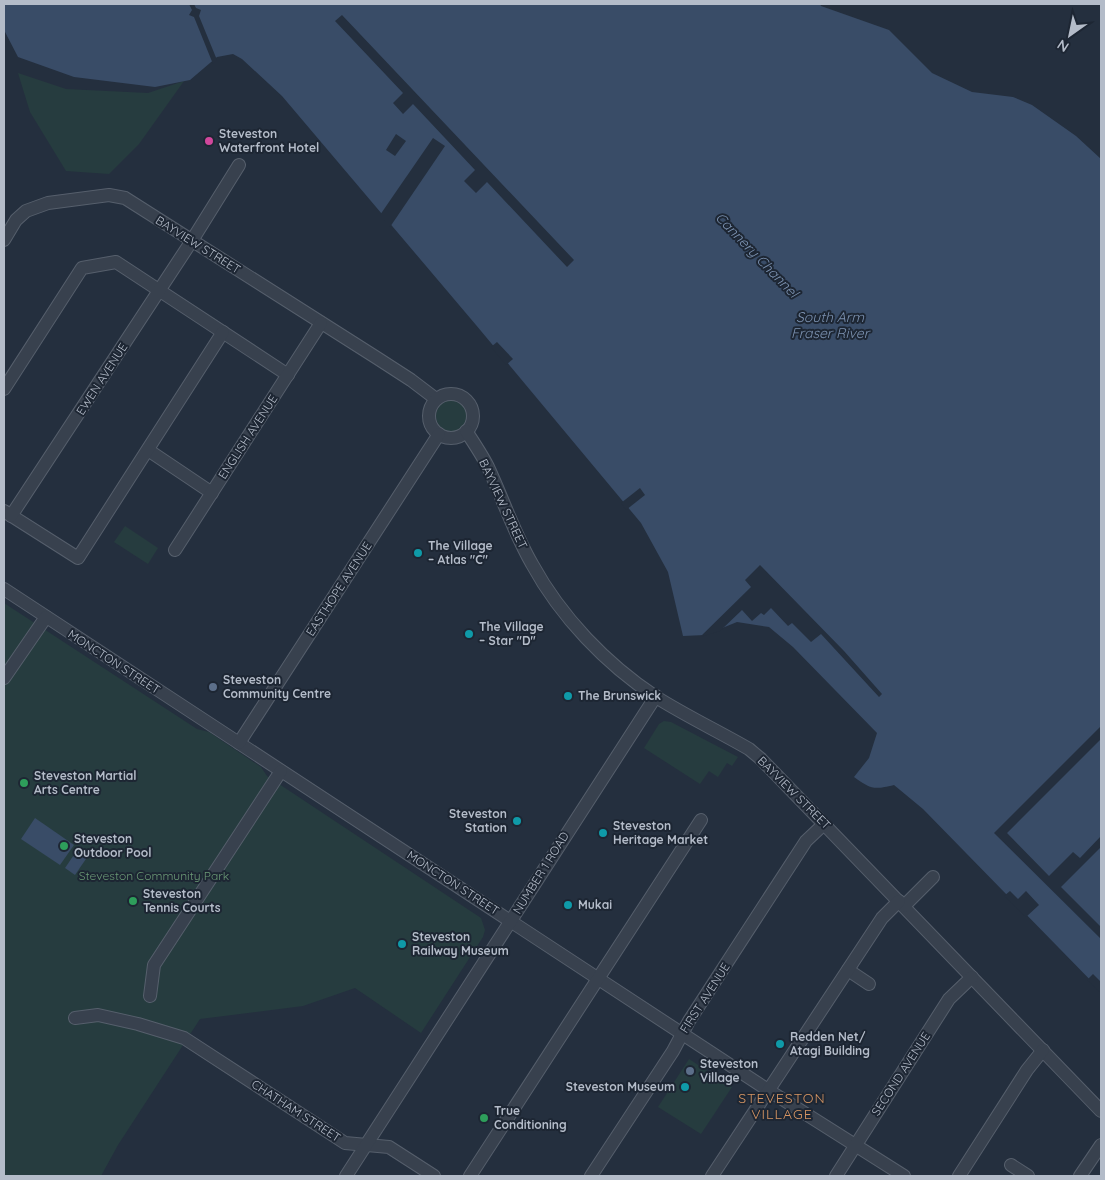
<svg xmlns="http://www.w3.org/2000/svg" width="1105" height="1180" font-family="Quicksand,sans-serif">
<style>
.green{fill:#263c3f}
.water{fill:#394c67}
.pier{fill:#242f3e}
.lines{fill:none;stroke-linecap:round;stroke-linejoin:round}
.minor-casing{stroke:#565f6c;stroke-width:14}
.minor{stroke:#38414e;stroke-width:12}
.hotel-dot{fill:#d1479c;stroke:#1d2633;stroke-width:2}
.culture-dot{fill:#0f9aa8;stroke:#1d2633;stroke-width:2}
.service-dot{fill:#5c6f8a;stroke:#1d2633;stroke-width:2}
.leisure-dot{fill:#2e9e5b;stroke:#1d2633;stroke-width:2}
.labels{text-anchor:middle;stroke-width:4;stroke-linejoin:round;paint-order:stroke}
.poi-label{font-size:12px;font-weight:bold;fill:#b4bcc9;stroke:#1d2633;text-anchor:start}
.street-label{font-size:12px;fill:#b4bcc9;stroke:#1d2633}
.park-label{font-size:12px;fill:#6b9a76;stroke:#1d2633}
.water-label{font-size:14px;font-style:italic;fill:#7c92b1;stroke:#1d2633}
.neighbourhood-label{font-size:14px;letter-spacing:1px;fill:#d59563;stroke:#1d2633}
</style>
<rect width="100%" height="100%" fill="#242f3e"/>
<g class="green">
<path d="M18 73 66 89 148 93 184 81 139 144 109 174 66 171 30 112Z"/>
<circle cx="452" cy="416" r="16"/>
<path d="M125 526 158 548 148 564 114 542Z"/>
<path d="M4 603 197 729 209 732 261 767 267 776 481 918 485 930 483 937 421 1033 355 988 303 1006 200 1019 118 1145 101 1176H4Z"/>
<path d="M664 721 671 722 738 757 732 766 727 763 718 777 709 771 700 784 644 748 659 724Z"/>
<path d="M689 1059 732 1087 701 1134 658 1107Z"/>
</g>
<g class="water">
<path d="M4 4H820L821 6 889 30 932 73 972 92 1013 97 1032 105 1076 136 1101 159V991L923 809 894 785C873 790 871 789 854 777L869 758 877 733 793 647 769 627 737 622 705 635 683 636 668 572 641 523 476 325 282 96 242 59 233 54 217 57 190 80 155 87 74 77 18 57 4 30Z"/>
<path d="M35 818 74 845 60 865 21 839Z"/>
<path d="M80 846 90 853 75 875 65 868Z"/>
</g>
<g class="pier">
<path d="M189 4H194L196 8 201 10 199 16 217 60 213 64 194 17 189 15 192 10Z"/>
<path d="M342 15 574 260 567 267 487 182 476 193 464 181 475 170 413 104 403 114 393 103 403 93 335 21Z"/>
<path d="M396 134 406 141 395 156 386 150Z"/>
<path d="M433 138 445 146 390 227 380 215Z"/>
<path d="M497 342 513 359 506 365 491 347Z"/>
<path d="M640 488 645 495 626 510 621 503Z"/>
<path d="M760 565 844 651 882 694 879 697 821 634 811 642 792 623 788 626 771 608 764 615 761 613 752 621 742 610 720 631 700 637 751 587 745 580Z"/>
<path d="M1101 726V739L1007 833 1049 876 1073 852 1080 858 1101 836V847L1061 887 1101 927V939L994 833Z"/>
<path d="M1010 891 1018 899 1026 891 1039 905 1026 917 1004 896Z"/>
<path d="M1093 974 1101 982V993L1087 980Z"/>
</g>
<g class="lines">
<g class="minor-casing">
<g id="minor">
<path d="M4 240 16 220 26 211 48 203 109 195 125 198 377 358 411 380 436 399"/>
<path d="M4 389 82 268 116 262 288 375"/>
<circle cx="451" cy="416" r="22"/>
<path d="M466 431C474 443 482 455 488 467 503 499 514 533 532 564 561 617 606 664 656 697 686 716 718 731 749 749L761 759 1101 1111"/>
<path d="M148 450 212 493"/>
<path d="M4 511 78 558 223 332"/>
<path d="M11 516 191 242 239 165"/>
<path d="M175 550 321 323"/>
<path d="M4 589 768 1090 904 1176"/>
<path d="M4 678 46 617"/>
<path d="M239 743 439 434"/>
<path d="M904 906 933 877"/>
<path d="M848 970 869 984"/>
<path d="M150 996 154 965 281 771"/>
<path d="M75 1018 98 1015 138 1024 184 1038 345 1143 389 1147 434 1176"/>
<path d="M1011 1165 1028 1176"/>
<path d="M346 1176 656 696"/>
<path d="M470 1176 701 820"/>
<path d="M591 1176 673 1051 689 1021 806 841 824 824"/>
<path d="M712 1176 882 918 899 901"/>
<path d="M836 1176 949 999 972 977"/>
<path d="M959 1176 1027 1070 1043 1050"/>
<path d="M1080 1176 1101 1145"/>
</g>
</g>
<use href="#minor" class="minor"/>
</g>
<circle class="hotel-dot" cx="209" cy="141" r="5"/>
<g class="culture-dot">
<circle cx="418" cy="553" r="5"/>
<circle cx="469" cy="634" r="5"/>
<circle cx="568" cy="696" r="5"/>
<circle cx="517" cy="821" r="5"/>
<circle cx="603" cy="833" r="5"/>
<circle cx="568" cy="905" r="5"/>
<circle cx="402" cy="944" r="5"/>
<circle cx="780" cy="1044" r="5"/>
<circle cx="685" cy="1087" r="5"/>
</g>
<g class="service-dot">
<circle cx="213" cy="687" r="5"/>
<circle cx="690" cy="1071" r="5"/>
</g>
<g class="leisure-dot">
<circle cx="24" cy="783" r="5"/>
<circle cx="64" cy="846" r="5"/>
<circle cx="133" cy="901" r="5"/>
<circle cx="484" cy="1118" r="5"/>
</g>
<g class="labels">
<g class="poi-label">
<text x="219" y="138">Steveston<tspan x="219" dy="14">Waterfront Hotel</tspan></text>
<text x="428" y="550">The Village<tspan x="428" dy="14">– Atlas "C"</tspan></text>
<text x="479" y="631">The Village<tspan x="479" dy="14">– Star "D"</tspan></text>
<text x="223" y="684">Steveston<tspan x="223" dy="14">Community Centre</tspan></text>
<text x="578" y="700">The Brunswick</text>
<text x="34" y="780">Steveston Martial<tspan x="34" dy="14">Arts Centre</tspan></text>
<text x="507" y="818" text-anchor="end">Steveston<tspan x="507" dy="14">Station</tspan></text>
<text x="613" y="830">Steveston<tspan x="613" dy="14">Heritage Market</tspan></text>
<text x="74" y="843">Steveston<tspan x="74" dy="14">Outdoor Pool</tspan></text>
<text x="143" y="898">Steveston<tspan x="143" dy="14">Tennis Courts</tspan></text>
<text x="578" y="909">Mukai</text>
<text x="412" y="941">Steveston<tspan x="412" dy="14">Railway Museum</tspan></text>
<text x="790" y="1041">Redden Net/<tspan x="790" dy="14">Atagi Building</tspan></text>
<text x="700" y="1068">Steveston<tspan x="700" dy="14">Village</tspan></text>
<text x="675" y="1091" text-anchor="end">Steveston Museum</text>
<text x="494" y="1115">True<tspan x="494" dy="14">Conditioning</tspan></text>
</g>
<g class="street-label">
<text transform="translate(198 245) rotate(32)" y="4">BAYVIEW STREET</text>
<text transform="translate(102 379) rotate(-57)" y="4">EWEN AVENUE</text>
<text transform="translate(248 437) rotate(-57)" y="4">ENGLISH AVENUE</text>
<text transform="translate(503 504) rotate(65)" y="4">BAYVIEW STREET</text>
<text transform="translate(339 589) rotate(-57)" y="4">EASTHOPE AVENUE</text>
<text transform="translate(114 662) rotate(33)" y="4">MONCTON STREET</text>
<text transform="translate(794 793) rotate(45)" y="4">BAYVIEW STREET</text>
<text transform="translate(541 873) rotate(-58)" y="4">NUMBER 1 ROAD</text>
<text transform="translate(453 883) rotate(33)" y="4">MONCTON STREET</text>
<text transform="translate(705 998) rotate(-57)" y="4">FIRST AVENUE</text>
<text transform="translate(901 1074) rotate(-57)" y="4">SECOND AVENUE</text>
<text transform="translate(296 1111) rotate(33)" y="4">CHATHAM STREET</text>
</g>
<g class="park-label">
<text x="154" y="880">Steveston Community Park</text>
</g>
<g class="water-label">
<text transform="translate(757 255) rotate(46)" y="5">Cannery Channel</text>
<text x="830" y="322">South Arm<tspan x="830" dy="16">Fraser River</tspan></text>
</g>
<g class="neighbourhood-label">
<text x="782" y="1103">STEVESTON<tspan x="782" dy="16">VILLAGE</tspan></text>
</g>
</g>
<rect width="1105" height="1180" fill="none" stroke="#b4bcc9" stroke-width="10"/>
<g transform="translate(1070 35) rotate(213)" stroke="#1d2633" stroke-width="4" paint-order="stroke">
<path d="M0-4L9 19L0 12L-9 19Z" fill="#b4bcc9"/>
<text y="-8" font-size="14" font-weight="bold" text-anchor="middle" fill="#b4bcc9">N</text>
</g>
</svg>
